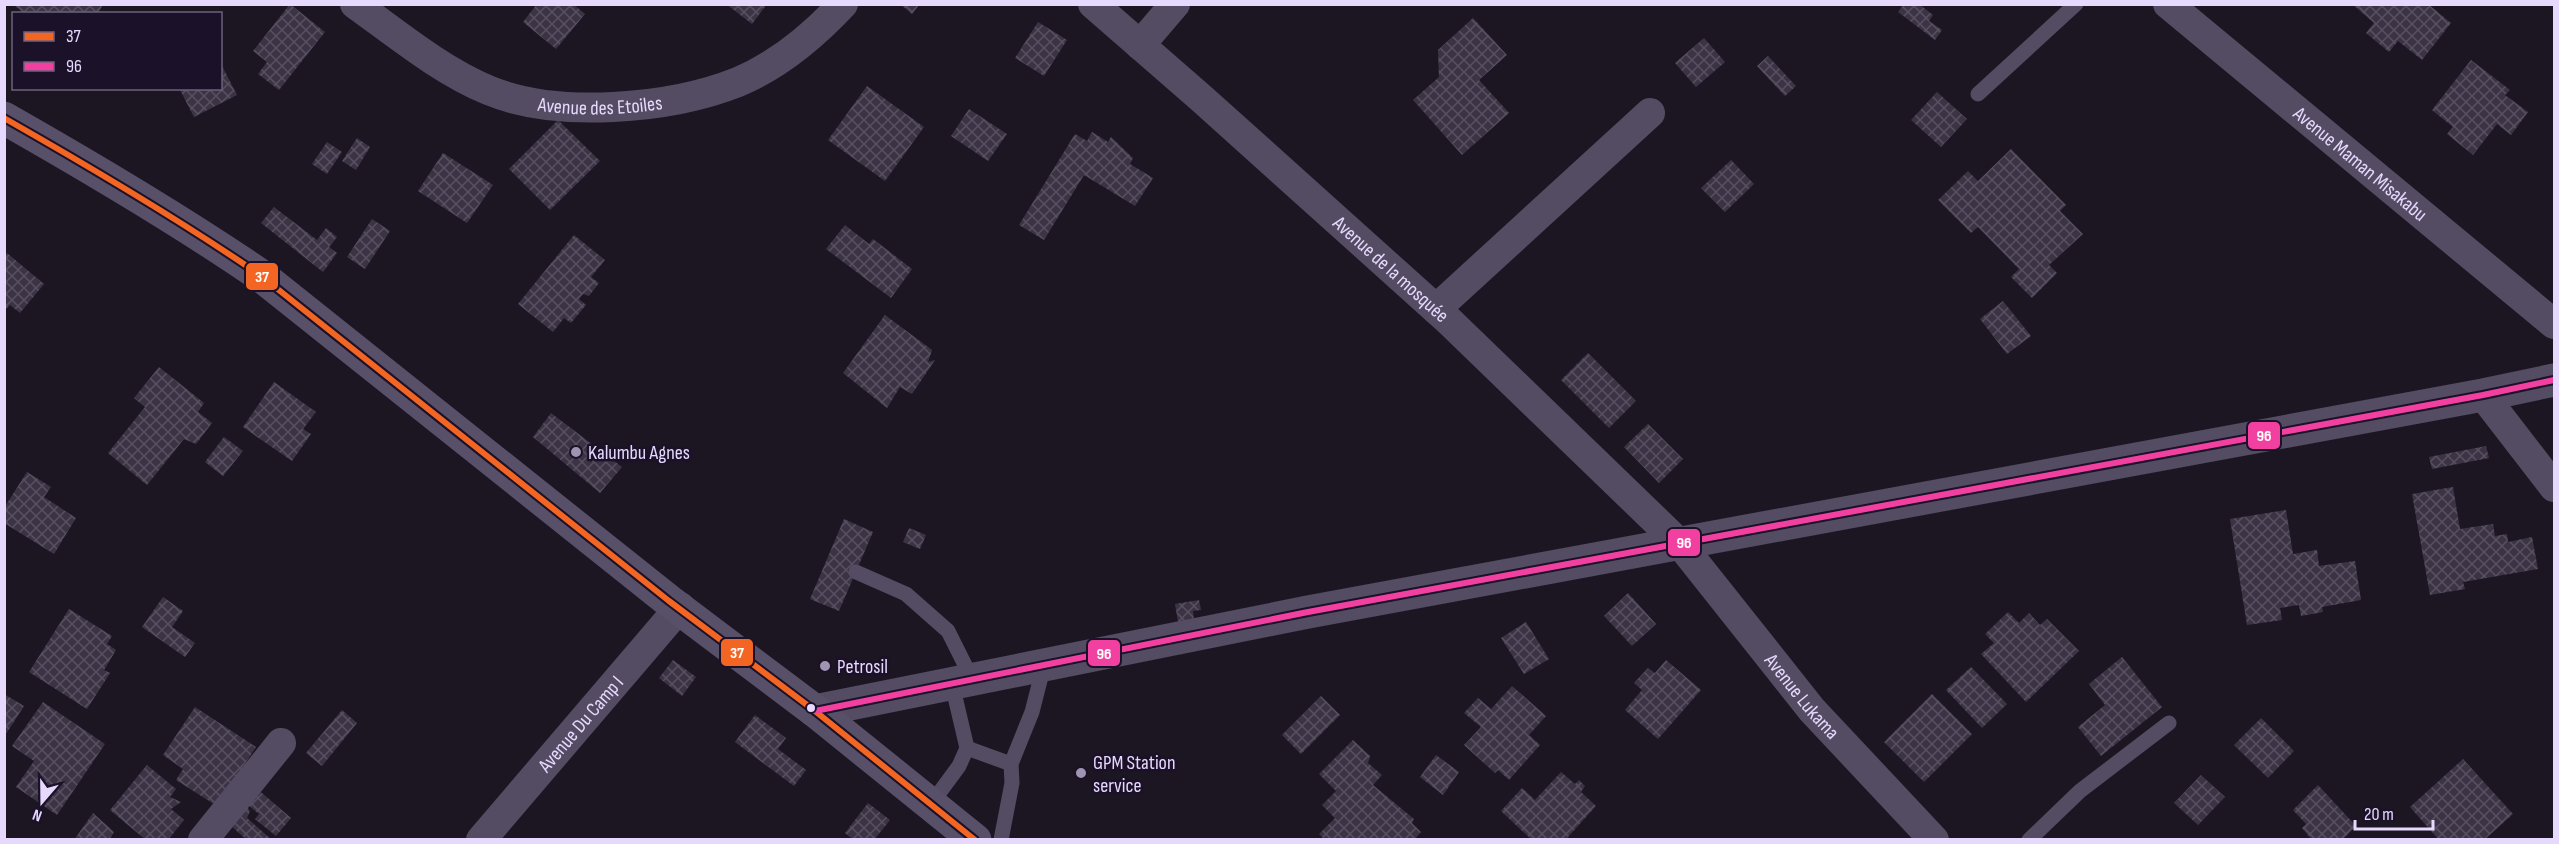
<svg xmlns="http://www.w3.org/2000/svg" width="2559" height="844" font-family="'Sofia Sans Condensed',sans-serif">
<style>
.building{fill:url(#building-cross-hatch)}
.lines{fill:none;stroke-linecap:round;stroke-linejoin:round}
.service{stroke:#534c63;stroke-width:15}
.minor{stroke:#534c63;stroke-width:30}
.tertiary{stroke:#534c63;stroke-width:33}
.secondary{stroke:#584f69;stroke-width:33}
.bus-1-casing{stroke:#1b1128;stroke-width:10}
.bus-2-casing{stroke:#1b1128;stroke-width:10}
.bus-1{stroke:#f26522;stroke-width:6}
.bus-2{stroke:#f240a1;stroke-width:6}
.poi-dot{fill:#a095b1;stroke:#1b1128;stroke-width:2}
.bus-dot{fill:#e7d9fe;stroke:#1b1128;stroke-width:2}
.labels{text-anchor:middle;stroke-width:5;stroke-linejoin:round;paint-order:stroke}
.street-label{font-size:20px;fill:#e7d9fe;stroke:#1b1128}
.poi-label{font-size:20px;fill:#e7d9fe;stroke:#1b1128;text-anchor:start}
.line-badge{stroke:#1b1128;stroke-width:2}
.badge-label{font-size:16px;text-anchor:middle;font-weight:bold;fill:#fff}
</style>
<defs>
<pattern id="building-cross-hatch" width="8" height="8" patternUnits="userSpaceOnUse" patternTransform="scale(1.5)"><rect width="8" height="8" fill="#3c3445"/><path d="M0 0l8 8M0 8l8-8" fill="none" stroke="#585161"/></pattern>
</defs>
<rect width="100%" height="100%" fill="#1c1623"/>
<g class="building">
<path d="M13 4H103L98 14H24Z"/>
<path d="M290 4 325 32 279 90 258 74 267 62 253 51Z"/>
<path d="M537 4H573L585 14 556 49 523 22Z"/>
<path d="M726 4H767L752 24Z"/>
<path d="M900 4H920L912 14Z"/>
<path d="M1904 4H1919L1933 15 1929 21 1942 30 1935 40 1898 12Z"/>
<path d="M2352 4H2428L2451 23 2422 60 2398 41 2389 52 2366 33 2374 23Z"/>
<path d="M1473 18 1507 55 1479 80 1509 113 1462 155 1413 100 1439 77 1438 50Z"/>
<path d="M1038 22 1067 40 1044 76 1015 58Z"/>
<path d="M1704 38 1725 62 1696 87 1675 63Z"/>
<path d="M1768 56 1796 86 1785 96 1757 66Z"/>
<path d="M2471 60 2510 90 2505 95 2528 112 2511 135 2497 124 2473 155 2447 134 2453 127 2432 110Z"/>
<path d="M220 62 237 95 194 117 179 88H220Z"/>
<path d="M867 86 924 127 885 181 828 140Z"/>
<path d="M1937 92 1967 119 1941 147 1911 120Z"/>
<path d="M969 109 1007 134 988 161 951 136Z"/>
<path d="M558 120 600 161 550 210 509 169Z"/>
<path d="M1092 132 1108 142 1111 137 1133 158 1130 164 1153 178 1135 206 1084 175 1044 240 1019 225 1075 134 1087 141Z"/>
<path d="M357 138 370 147 356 170 342 161Z"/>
<path d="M327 142 342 152 327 174 312 164Z"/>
<path d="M2011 149 2066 205 2060 211 2083 234 2049 265 2057 273 2032 298 2011 277 2019 269 1978 227 1971 233 1938 200 1968 171 1978 181Z"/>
<path d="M443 153 493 185 467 223 418 191Z"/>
<path d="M1731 160 1754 184 1725 212 1701 188Z"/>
<path d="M274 207 317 240 326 228 337 237 329 247 337 253 323 272 261 223Z"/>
<path d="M372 219 390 231 365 269 347 257Z"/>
<path d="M845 225 869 244 873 239 912 269 891 298 826 249Z"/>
<path d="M574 235 605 260 591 277 599 283 589 296 583 294 579 299 586 305 571 323 564 318 553 332 518 304Z"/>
<path d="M7 253 44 284 20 313 10 305 4 311V256Z"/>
<path d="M2003 301 2031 336 2007 354 1980 319Z"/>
<path d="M885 315 932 350 928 362 935 360 912 394 900 387 887 408 843 373Z"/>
<path d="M1588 353 1636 401 1609 428 1561 380Z"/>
<path d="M159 367 204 403 198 412 212 423 196 444 184 439 147 485 108 453 145 407 134 398Z"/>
<path d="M274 382 316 412 303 429 311 434 292 461 243 427Z"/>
<path d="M551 413 622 467 600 493 533 437Z"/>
<path d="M1648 424 1683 459 1659 483 1624 447Z"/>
<path d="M224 437 243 451 223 476 205 462Z"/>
<path d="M2486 446 2489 458 2432 469 2429 457Z"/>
<path d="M27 472 51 487 44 497 76 518 54 554 4 523V508Z"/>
<path d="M2453 487 2460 529 2493 524 2495 536 2507 534 2508 542 2532 537 2538 569 2463 582 2465 589 2430 595 2412 494Z"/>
<path d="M2286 510 2293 554 2317 550 2319 566 2355 561 2361 600 2322 607 2323 612 2301 616 2299 605 2280 608 2282 620 2247 625 2230 519Z"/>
<path d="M844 519 873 532 839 611 810 599Z"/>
<path d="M909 528 926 535 920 549 903 542Z"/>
<path d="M1628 593 1656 624 1632 646 1604 616Z"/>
<path d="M163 597 183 611 172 627 195 643 185 657 142 627Z"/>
<path d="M1199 600 1201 610 1193 611 1194 619 1178 622 1175 604Z"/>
<path d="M69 609 112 636 107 644 116 650 104 670 110 673 87 709 29 672Z"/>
<path d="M2008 612 2019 623 2029 613 2040 625 2047 619 2079 651 2026 702 1981 654 1994 643 1985 634Z"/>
<path d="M1526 622 1549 659 1524 674 1501 638Z"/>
<path d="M2122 657 2162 707 2101 756 2078 727 2105 705 2089 684Z"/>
<path d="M673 660 696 677 682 696 659 678Z"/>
<path d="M1666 660 1701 690 1658 739 1625 710 1642 690 1634 683 1648 668 1655 673Z"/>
<path d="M1971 667 2007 704 1982 728 1946 690Z"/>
<path d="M1512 686 1546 716 1529 735 1540 745 1509 780 1498 770 1495 773 1464 745 1481 727 1464 713 1478 698 1491 709Z"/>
<path d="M4 694 24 706 4 737Z"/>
<path d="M1932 694 1972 734 1924 782 1884 742Z"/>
<path d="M1321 696 1340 715 1301 754 1282 735Z"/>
<path d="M43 702 105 744 57 815 16 787 34 761 12 746Z"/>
<path d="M195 707 256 747 217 806 176 780 183 769 163 755Z"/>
<path d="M342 710 357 723 322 766 306 753Z"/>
<path d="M755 715 786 738 778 749 806 770 794 786 735 742Z"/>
<path d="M2261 718 2294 751 2268 778 2234 745Z"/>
<path d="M1353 740 1370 756 1368 763 1382 775 1373 785 1414 819 1412 823 1421 832 1414 840H1325L1319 834 1335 818 1322 805 1336 791 1319 774Z"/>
<path d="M1436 755 1459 772 1443 795 1420 777Z"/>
<path d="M2463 759 2513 814 2484 840H2439L2410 807Z"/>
<path d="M147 765 176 789 170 797 181 802 171 809 184 820 168 840H146L110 810Z"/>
<path d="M1561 772 1575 784 1579 780 1585 786 1581 792 1596 806 1568 837 1569 840H1532L1501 811 1522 788 1535 800Z"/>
<path d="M2201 775 2225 797 2198 825 2174 803Z"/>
<path d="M2318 785 2356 826 2342 840H2312L2302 828 2306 824 2293 810Z"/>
<path d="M255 787 291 818 276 836 255 819 259 814 243 801Z"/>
<path d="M243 801 250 811 247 818 272 840H247L231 826Z"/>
<path d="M868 803 890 820 874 840H854L845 833Z"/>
<path d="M93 813 114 832 109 840H74Z"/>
</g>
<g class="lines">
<g class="service">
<path d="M1978 94 2076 4"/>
<path d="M856 572 906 594 948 631 972 679"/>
<path d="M952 684 967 748"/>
<path d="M1011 764 1032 712 1044 665"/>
<path d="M931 804 959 766 967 748 1011 764 1012 783 1001 840"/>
<path d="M2029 840 2080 791 2169 723"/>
</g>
<g class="minor">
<path id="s1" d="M355 4C397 34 440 70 488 90 557 119 670 109 738 82 779 65 813 36 843 4"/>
<path id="s2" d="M1093 4 1201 98 1447 319 1681 545 1812 710 1934 840"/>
<path id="s3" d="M2168 4 2554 324"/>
<path d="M1140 45 1175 4"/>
<path d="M1436 309 1650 113"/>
<path d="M2483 395 2554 487"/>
<path d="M203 840 281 743"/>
<path id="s4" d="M481 840 680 607"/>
</g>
<path class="tertiary" d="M815 711 1308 612 2483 395 2554 380"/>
<path class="secondary" d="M4 118C92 168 177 218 260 275L669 601 815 711 975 840"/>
<g class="bus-1-casing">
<path id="bus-1" d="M4 118C92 168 177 218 260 275L669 601 815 711 975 840"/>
</g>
<g class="bus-2-casing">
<path id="bus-2" d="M815 711 1308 612 2483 395 2554 380"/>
</g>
<use href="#bus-1" class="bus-1"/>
<use href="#bus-2" class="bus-2"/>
</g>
<g class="poi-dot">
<circle cx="576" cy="452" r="6"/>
<circle cx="825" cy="666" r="6"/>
<circle cx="1081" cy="773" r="6"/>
</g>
<circle class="bus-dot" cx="811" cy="708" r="5"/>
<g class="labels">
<g class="street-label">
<text dy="7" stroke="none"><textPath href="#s1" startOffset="273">Avenue des Etoiles</textPath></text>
<text dy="7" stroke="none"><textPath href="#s3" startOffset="250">Avenue Maman Misakabu</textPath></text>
<text dy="7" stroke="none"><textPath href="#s2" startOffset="399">Avenue de la mosquée</textPath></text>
<text dy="7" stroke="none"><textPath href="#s2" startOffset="993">Avenue Lukama</textPath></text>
<text dy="7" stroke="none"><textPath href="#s4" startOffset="153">Avenue Du Camp I</textPath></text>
</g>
<g class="poi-label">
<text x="588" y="459">Kalumbu Agnes</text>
<text x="837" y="673">Petrosil</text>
<text x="1093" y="769">GPM Station<tspan x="1093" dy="23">service</tspan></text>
</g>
</g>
<g class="line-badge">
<rect x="245" y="262" width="34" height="29" rx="6" fill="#f26522"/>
<rect x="2247" y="421" width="34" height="29" rx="6" fill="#f240a1"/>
<rect x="1667" y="528" width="34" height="29" rx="6" fill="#f240a1"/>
<rect x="720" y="638" width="34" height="29" rx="6" fill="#f26522"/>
<rect x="1087" y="639" width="34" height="28" rx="6" fill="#f240a1"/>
</g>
<g class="badge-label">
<text x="262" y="282">37</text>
<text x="2264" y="441">96</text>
<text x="1684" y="548">96</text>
<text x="737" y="658">37</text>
<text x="1104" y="659">96</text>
</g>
<rect width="2559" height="844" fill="none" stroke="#e7d9fe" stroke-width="12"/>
<rect x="12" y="12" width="210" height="78" fill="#1b1128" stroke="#6d617e" stroke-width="1.5"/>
<rect x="24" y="32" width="30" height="9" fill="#f26522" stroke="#6d617e" stroke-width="1.5"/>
<text x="66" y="42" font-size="18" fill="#e7d9fe">37</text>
<rect x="24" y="62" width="30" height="9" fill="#f240a1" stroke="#6d617e" stroke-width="1.5"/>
<text x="66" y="72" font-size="18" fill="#e7d9fe">96</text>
<g transform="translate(42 802) rotate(200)" stroke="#1b1128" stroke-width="4.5" paint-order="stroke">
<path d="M0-4.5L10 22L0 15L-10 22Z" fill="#e7d9fe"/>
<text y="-9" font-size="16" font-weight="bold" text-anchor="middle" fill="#e7d9fe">N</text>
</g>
<path d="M2355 820v9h78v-9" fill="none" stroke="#e7d9fe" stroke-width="3"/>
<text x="2364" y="820" font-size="18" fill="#e7d9fe" stroke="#1b1128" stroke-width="4.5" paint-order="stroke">20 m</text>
</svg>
